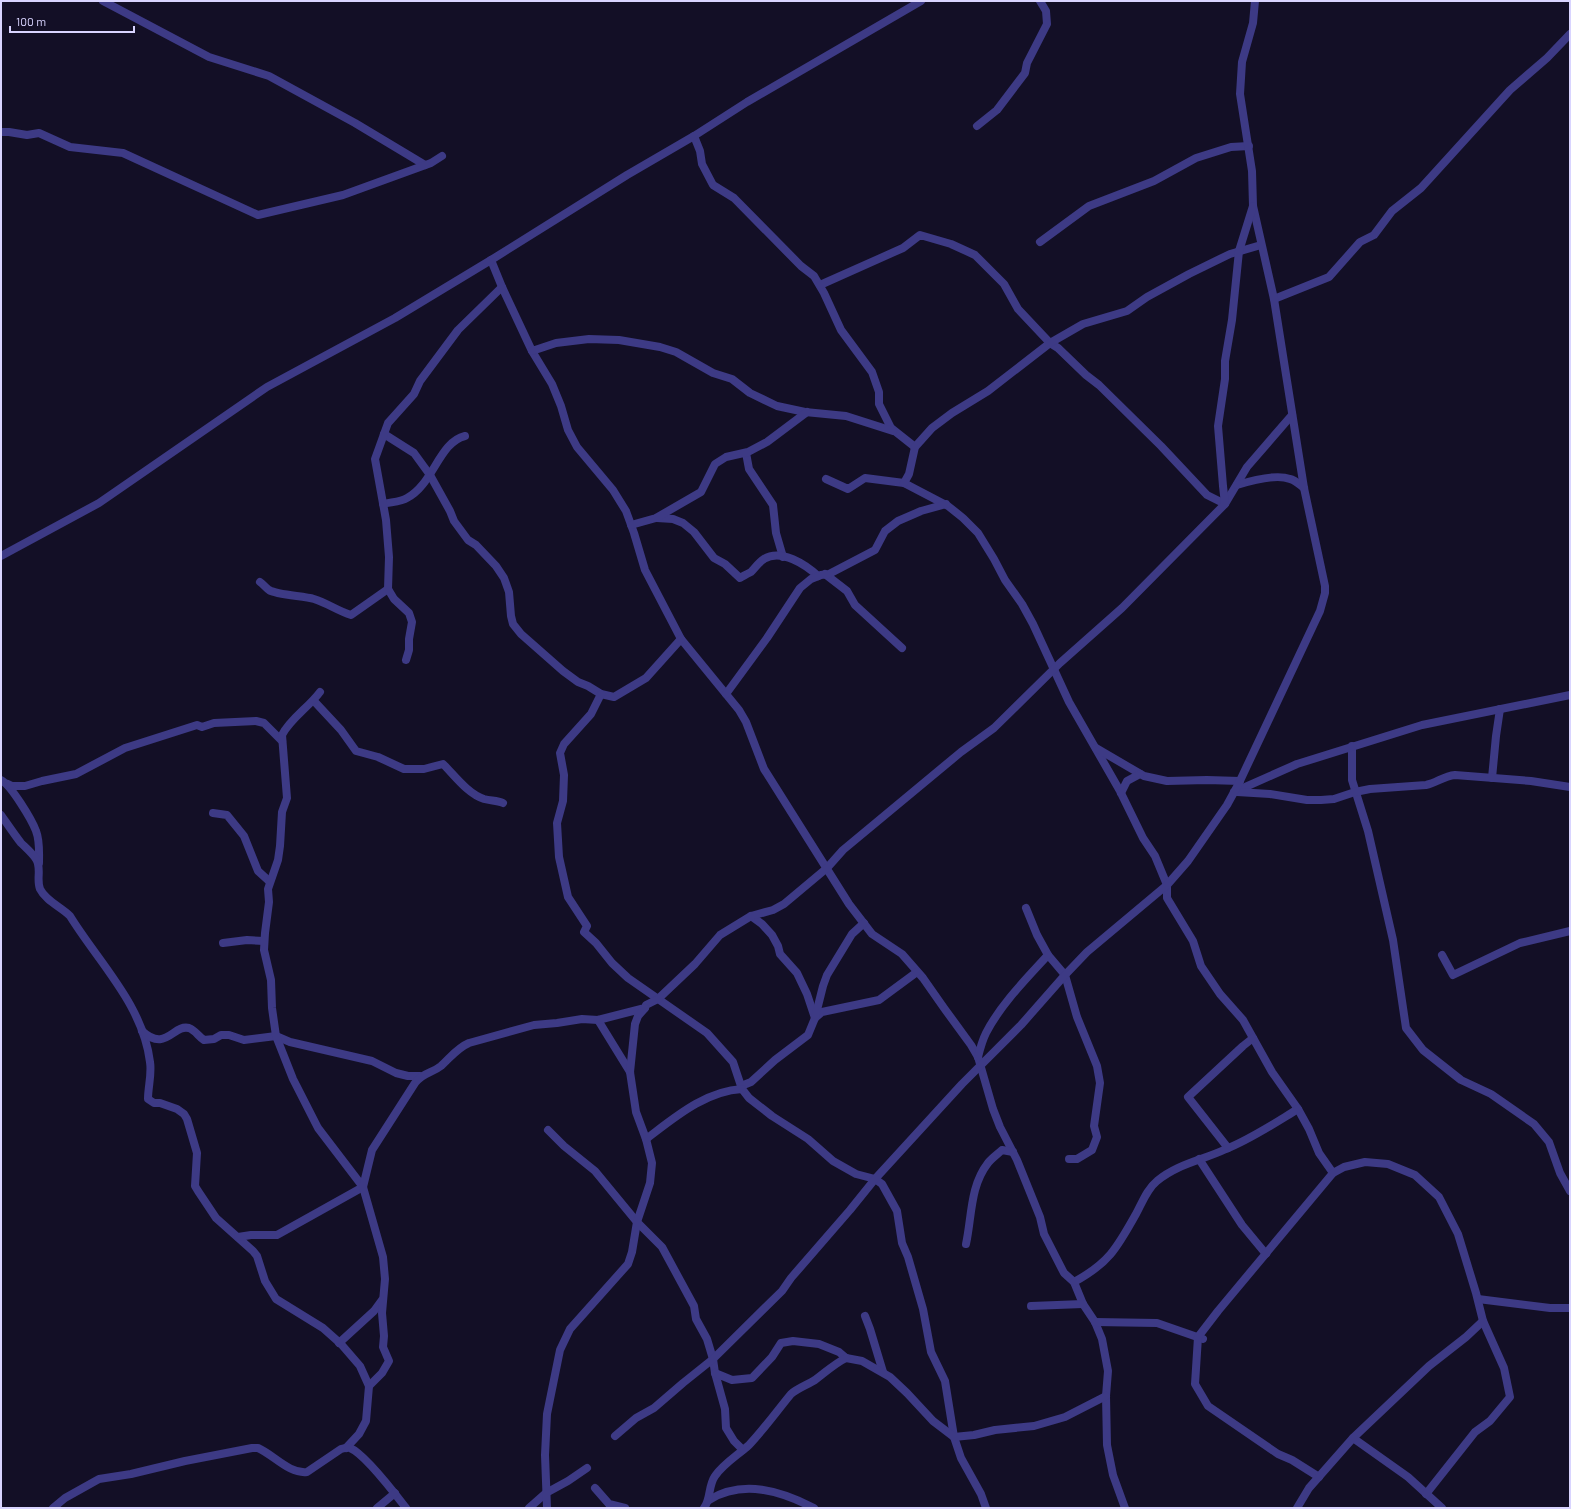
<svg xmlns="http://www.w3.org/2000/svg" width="1571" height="1509" font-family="Barlow,sans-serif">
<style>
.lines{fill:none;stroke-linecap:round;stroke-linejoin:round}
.street{stroke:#3d3a85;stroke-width:8}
</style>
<rect width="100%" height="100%" fill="#130f26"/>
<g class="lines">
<!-- street -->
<g class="street">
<polyline points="103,1 209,57 269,76 355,123 425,165"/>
<polyline points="977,126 997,110 1025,73 1027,63 1047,24 1046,11 1040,1"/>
<polyline points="1,132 9,132 27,135 39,133 70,147 123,153 258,215 343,195 431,163 442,156"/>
<polyline points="694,136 700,151 702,164 713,185 734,198 801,266 814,276 824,293 841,330 872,372 879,392 879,404 891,428 915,447"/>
<polyline points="1040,242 1089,206 1154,181 1196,158 1231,147 1249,146"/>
<polyline points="491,260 502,287 532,351 552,384 561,406 568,430 577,447 613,490 626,511 634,533 645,570 681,639 739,710 746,722 764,769 849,904 872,934 902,954 923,978 944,1008 971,1045 978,1057 993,1109 1000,1127 1017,1160 1040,1217 1044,1234 1064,1273 1074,1282 1083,1304 1095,1322 1102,1339 1108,1371 1106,1396 1107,1445 1113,1475 1125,1508"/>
<polyline points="820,285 903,248 920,235 951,244 975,255 1004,284 1018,309 1050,343 1058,348 1086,375 1099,385 1161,446 1207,495 1225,504 1247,467 1292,415"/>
<polyline points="1274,299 1329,277 1360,242 1374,235 1392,211 1421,188 1510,90 1547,58 1570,34"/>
<polyline points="532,351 556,343 589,339 619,340 660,347 676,352 713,373 732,379 750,393 777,406 805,412 846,416 893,431"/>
<polyline points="384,434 414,453 430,475 450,511 454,521 468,540 476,545 496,566 504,578 509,592 511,616 513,624 521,634 563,671 578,682 588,686 601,694 614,697 646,678 681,639"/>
<polyline points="746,453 749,469 773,505 776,533 783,557"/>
<polyline points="826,479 848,489 865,478 904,483 948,506 963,518 978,533 994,559 1005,580 1022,604 1033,624 1069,702 1120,791 1143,838 1155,856 1167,885 1167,898 1193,941 1201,966 1220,994 1243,1020 1272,1072 1298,1109 1309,1129 1319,1153 1333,1173"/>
<polyline points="904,483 909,474 915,447 932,428 952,413 988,391 1050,343 1083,324 1127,311 1147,297 1189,274 1230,254 1261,245"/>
<path d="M1237 485C1250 481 1277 474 1290 479 1295 480 1300 485 1304 488"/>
<path d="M383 504C390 502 401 502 407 498 433 485 439 442 465 436"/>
<path d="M657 518 673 519 683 523 694 532 714 558 725 564 740 578C743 576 747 574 751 572 755 568 759 562 764 559 781 548 806 565 818 576"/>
<polyline points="631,525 656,518 701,492 715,464 726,457 748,452 767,442 807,412"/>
<polyline points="1,556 99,503 267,387 395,318 491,260 627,175 694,136 747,102 921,1"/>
<polyline points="825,574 847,591 855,605 902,648"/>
<path d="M260 582C263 584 266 588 269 590 277 595 303 596 314 599 327 603 338 611 351 615L388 589"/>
<polyline points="406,660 409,650 409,639 412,622 409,613 394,599 388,589 389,557 386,520 375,459 388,423 414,394 420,381 458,330 502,287"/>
<polyline points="601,694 591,714 564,744 560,753 564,775 563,801 557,823 559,857 568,897 587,926 584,932 596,943 612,963 628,978 707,1033 733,1062 742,1089 749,1098 772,1116 808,1139 833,1161 856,1174 875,1179 882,1184 897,1211 902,1243 908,1257 923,1309 931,1352 945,1381 954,1437 961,1458 981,1494 986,1508"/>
<polyline points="726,694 767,638 800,588 811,579 821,575 829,574 875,550 885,531 898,521 921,511 946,504"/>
<path d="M314 701 341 730 356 751 378 757 404 769H424L443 764C455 776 468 794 484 799 491 801 497 800 503 803"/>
<polyline points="1352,746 1352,780 1368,831 1393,940 1406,1028 1423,1050 1461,1080 1491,1094 1534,1124 1549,1142 1560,1173 1570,1191"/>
<polyline points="1096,748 1144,776 1167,781 1207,780 1240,781"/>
<polyline points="1492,778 1496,736 1500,709"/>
<path d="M1 780C11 785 32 820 36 831 40 841 39 853 39 863"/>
<polyline points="8,784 12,786 25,786 42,781 76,774 125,748 197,725 202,727 214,723 256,721 264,723 282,741"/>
<polyline points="1234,792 1297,764 1422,725 1570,695"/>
<path d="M1237 792 1270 794 1307 800H1321L1334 799 1355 792 1370 789 1426 785C1437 783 1443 776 1455 775L1531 781 1570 787"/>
<polyline points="1121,793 1127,781 1140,774"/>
<polyline points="213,813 227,815 244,836 258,871 269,881"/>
<path d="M1 815C8 825 14 834 21 843 26 848 32 853 36 859 42 868 36 879 40 889 46 901 61 907 70 916 99 963 143 1005 150 1062 152 1074 148 1087 148 1099L154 1103H160L177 1109 184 1114 187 1119 197 1153 195 1186 198 1191 216 1218 253 1251 257 1256 265 1281 276 1299 323 1328 341 1344 360 1366 369 1386"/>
<polyline points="1026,908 1037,935 1048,955 1065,975 1077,1017 1097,1066 1100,1083 1094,1126 1097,1137 1092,1150 1077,1159 1069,1159"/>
<polyline points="751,916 762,924 772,935 778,946 780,954 797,973 807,994 815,1018 822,1012 879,1000 917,972"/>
<polyline points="223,943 247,940 264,941"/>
<polyline points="1442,955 1453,975 1520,943 1570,931"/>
<polyline points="598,1020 630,1072"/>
<path d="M142 1031C166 1053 173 1024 189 1028 195 1030 199 1037 204 1040L214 1039 221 1035H229L244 1040 276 1036 290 1042 372 1061 396 1073 408 1076H420"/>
<path d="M978 1057C980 1049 982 1041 986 1033 1001 1004 1026 979 1048 955"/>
<polyline points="741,1086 751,1082 775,1060 808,1035 815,1018 823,986 827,975 852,934 864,923"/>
<polyline points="548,1130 564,1146 595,1171 637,1222 662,1247 694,1306 696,1319 707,1339 713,1359 715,1373 725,1409 726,1428 734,1441 743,1450"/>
<path d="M646 1139C674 1118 705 1091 742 1089"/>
<polyline points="1228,1148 1188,1097 1243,1046 1253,1038"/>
<polyline points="1199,1159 1242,1225 1266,1254"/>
<path d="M238 1237 251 1235H277L363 1187 318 1128 293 1079 276 1036 272 1008 271 980 264 950 265 933 269 902 268 889 278 860 280 846 282 812 287 798 282 735C290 719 309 707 320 692"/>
<path d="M966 1244C972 1216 970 1186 988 1163 992 1158 998 1154 1002 1150L1013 1152"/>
<path d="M1074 1282C1109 1263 1117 1248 1136 1214 1142 1203 1147 1189 1157 1181 1177 1164 1203 1160 1226 1149 1251 1139 1275 1123 1298 1109"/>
<polyline points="1478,1299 1550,1308 1570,1308"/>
<polyline points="1031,1306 1083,1304"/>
<polyline points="865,1316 870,1329 883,1372"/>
<polyline points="1095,1322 1157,1323 1203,1339"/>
<polyline points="339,1343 374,1311 382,1300"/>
<polyline points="715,1373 732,1380 752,1378 772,1357 781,1343 793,1341 819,1344 839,1352 846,1358 862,1361 890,1377 907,1393 933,1421 954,1437 974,1435 995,1430 1034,1426 1065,1417 1106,1396"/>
<polyline points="615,1436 636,1418 654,1408 683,1383 713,1359 782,1291 791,1278 850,1210 875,1179 962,1084 1021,1025 1065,975 1087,952 1167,885 1188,861 1227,805 1238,785 1320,611 1325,593 1325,586 1304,488 1274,299 1253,206 1252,171 1240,94 1242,62 1253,23 1255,1"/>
<polyline points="1353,1438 1408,1477 1442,1508"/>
<path d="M346 1448 359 1434 366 1421 369 1386 382 1373 389 1361 383 1347 384 1336 382 1313 385 1279 383 1257 363 1187 372 1150 415 1083C425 1071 431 1074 441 1066 450 1058 457 1048 469 1043L534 1025 557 1023 582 1019 598 1020 645 1008 646 1005 658 999 695 964 720 935 751 916 773 910 784 904 827 868 843 850 961 752 994 728 1060 663 1122 608 1225 504 1223 486 1218 426 1225 379V361L1232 320 1239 251 1253 206"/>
<polyline points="1319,1477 1292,1460 1278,1454 1208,1406 1195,1384 1198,1337 1218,1311 1333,1173 1344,1167 1365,1162 1388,1164 1415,1175 1439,1197 1458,1234 1476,1293 1483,1321 1504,1368 1510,1397 1490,1421 1475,1432 1426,1494"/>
<polyline points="595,1488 609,1504 625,1508"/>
<path d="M709 1500C743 1479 781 1491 814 1508"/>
<path d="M53 1508 65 1498 99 1479 131 1474 185 1461 252 1448H258C274 1455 289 1474 307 1472L341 1449C344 1448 347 1447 350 1448 365 1454 396 1495 406 1508"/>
<polyline points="377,1508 395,1493"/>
<polyline points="529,1508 546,1493 568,1481 587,1468"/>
<polyline points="547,1508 545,1455 547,1414 560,1350 570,1329 628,1264 632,1252 637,1222 650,1183 652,1163 646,1139 636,1112 630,1072 635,1024 638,1016 645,1008"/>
<path d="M704 1508C711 1499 708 1486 715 1476 723 1464 738 1455 749 1445 764 1429 777 1411 791 1394 798 1388 807 1385 815 1380 826 1372 834 1364 846 1358"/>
<polyline points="1297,1508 1309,1488 1353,1438 1429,1366 1466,1337 1483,1321"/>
</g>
</g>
<!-- border -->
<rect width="1571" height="1509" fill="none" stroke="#d9d4ff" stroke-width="4"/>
<!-- scale -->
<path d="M10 26v6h124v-6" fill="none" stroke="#d9d4ff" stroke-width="2"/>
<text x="16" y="26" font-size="12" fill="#d9d4ff" stroke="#130f26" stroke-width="3" paint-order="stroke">100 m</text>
</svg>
